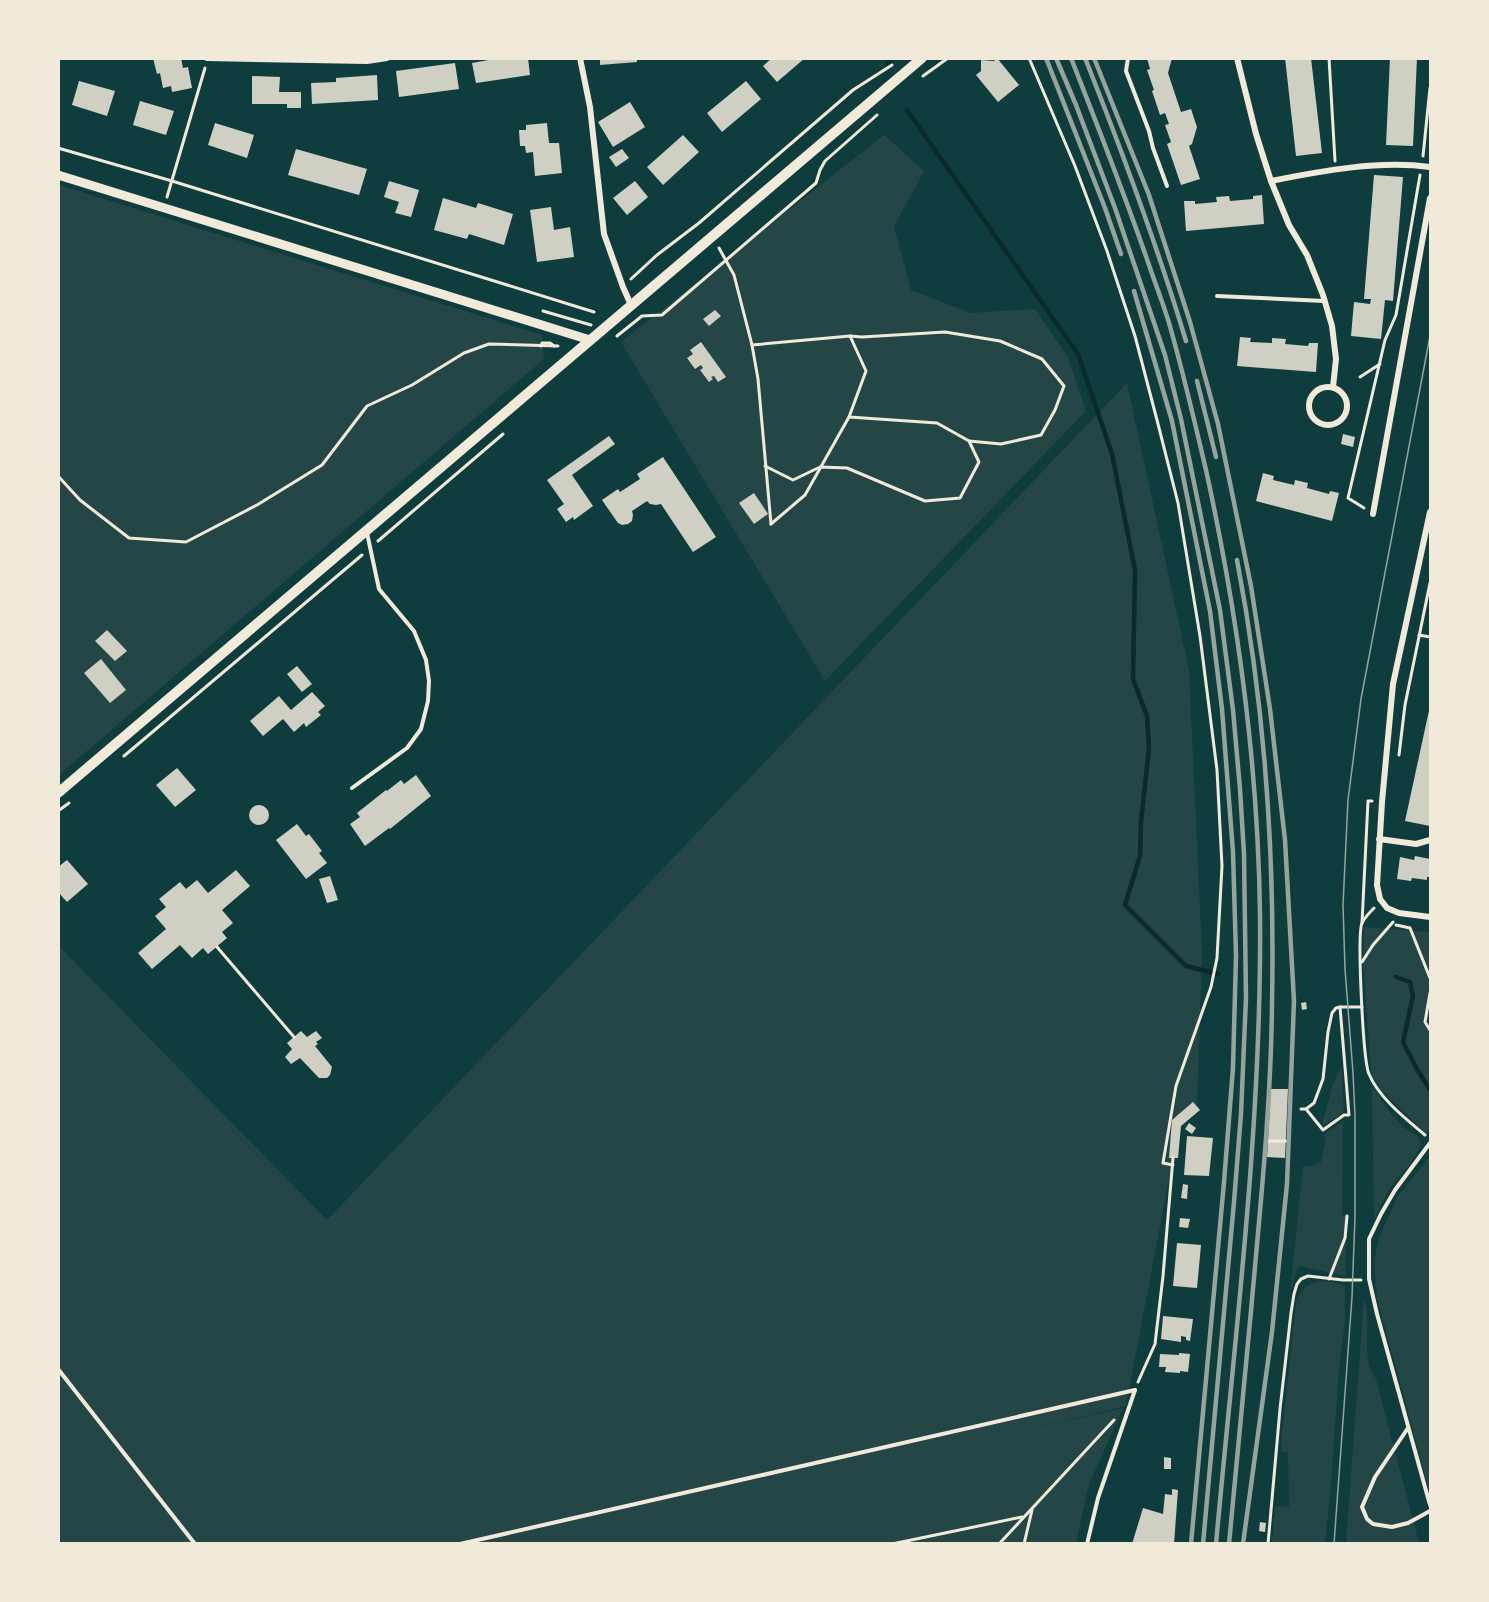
<svg xmlns="http://www.w3.org/2000/svg" width="1489" height="1602" font-family="'Alegreya Sans',sans-serif">
<style>
.green{fill:#244646}
.lines{fill:none;stroke-linecap:round;stroke-linejoin:round}
.stream{stroke:#0a2a2b;stroke-width:4.5}
.building{fill:#cfcfc3}
.path{stroke:#f1e9da;stroke-width:3}
.service{stroke:#f1e9da;stroke-width:4}
.minor{stroke:#f1e9da;stroke-width:6}
.tertiary{stroke:#f1e9da;stroke-width:9}
.secondary{stroke:#f1e9da;stroke-width:10}
.tram{stroke:#97a49c;stroke-width:1.5}
.rail{stroke:#97a49c;stroke-width:4.5}
</style>
<rect width="100%" height="100%" fill="#0f3d3e"/>
<!-- green -->
<g class="green">
<polygon points="884,135 924,171 894,226 911,290 971,313 1035,309 1068,357 1086,411 825,681 621,342"/>
<polygon points="59,185 542,335 544,359 59,775"/>
<polygon points="1127,383 1189,670 1202,954 1197,1107 1175,1126 1172,1163 1126,1406 1012,1433 1123,1408 1089,1484 1076,1543 59,1543 58,945 327,1220"/>
<polygon points="1364,927 1430,932 1430,1129 1426,1133 1380,1089 1371,1072 1363,963"/>
<polygon points="1341,1066 1344,1111 1323,1126 1322,1125 1333,1084"/>
<path d="M1372 1088 1375 1090 1390 1113 1402 1126 1418 1137 1421 1143C1416 1161 1402 1171 1392 1186 1384 1197 1379 1208 1374 1220Z"/>
<polygon points="1343,1121 1342,1216 1347,1216 1345,1276 1299,1266 1297,1268 1290,1294 1303,1166 1313,1166 1321,1162 1326,1139 1323,1135"/>
<polygon points="1430,1157 1430,1493 1377,1298 1374,1262 1379,1238 1397,1197"/>
<path d="M1321 1281 1336 1283 1345 1286V1320L1339 1368 1331 1486 1325 1543H1272L1275 1506 1289 1507 1288 1452H1282L1281 1443 1296 1302C1302 1289 1307 1283 1321 1281Z"/>
<polygon points="1364,1298 1367,1313 1367,1350 1369,1366 1376,1379 1419,1543 1346,1544"/>
</g>
<g class="lines">
<!-- stream -->
<g class="stream">
<polyline points="887,63 893,58"/>
<polyline points="907,110 1078,354 1112,454 1135,570 1133,679 1147,716 1149,748 1141,822 1140,856 1125,905 1186,966 1218,974"/>
<polyline points="1396,977 1410,982 1413,996 1403,1042 1417,1069 1430,1090"/>
</g>
</g>
<!-- building -->
<g class="building">
<polygon points="153,58 181,58 183,68 188,67 192,88 172,92 171,86 163,88 160,73 157,74"/>
<polygon points="500,58 528,58 530,75 476,83 472,63"/>
<polygon points="600,58 637,58 637,62 600,65"/>
<polygon points="772,58 805,58 777,82 763,66"/>
<polygon points="997,58 1019,85 998,102 976,75 981,71 981,60 994,61"/>
<polygon points="1147,58 1172,58 1168,73 1181,112 1191,109 1197,127 1192,144 1189,146 1200,179 1181,185 1167,144 1171,142 1165,125 1169,124 1165,113 1160,115 1152,91 1154,90 1147,70 1150,69"/>
<polygon points="1285,58 1311,58 1322,153 1296,156"/>
<polygon points="1390,58 1417,58 1413,146 1386,145"/>
<polygon points="455,63 459,89 399,97 396,71"/>
<polygon points="377,75 378,100 312,104 311,83 336,82 336,78"/>
<polygon points="252,76 280,77 279,92 301,92 301,108 287,108 287,104 252,104"/>
<polygon points="79,81 115,91 107,116 72,105"/>
<polygon points="746,81 761,99 722,132 707,113"/>
<polygon points="140,101 174,111 166,135 133,125"/>
<polygon points="630,102 645,127 613,147 598,122"/>
<polygon points="215,123 254,135 247,158 208,145"/>
<polygon points="547,123 549,143 559,143 562,173 535,176 533,152 526,153 525,146 520,146 519,130 526,130 526,125"/>
<polygon points="683,135 699,152 663,185 647,167"/>
<polygon points="296,149 367,169 359,195 288,175"/>
<polygon points="622,149 629,158 616,167 609,157"/>
<polygon points="1374,175 1403,177 1393,301 1385,300 1381,339 1351,336 1354,302 1370,304 1371,299 1364,299"/>
<polygon points="389,181 419,190 411,217 395,213 399,202 384,197"/>
<polygon points="635,181 648,197 627,215 613,198"/>
<polygon points="1262,195 1264,224 1186,231 1184,201 1195,201 1195,204 1217,202 1216,197 1229,196 1230,201 1253,199 1253,196"/>
<polygon points="443,198 476,208 478,203 513,214 504,245 469,234 467,239 434,230"/>
<polygon points="551,207 554,230 570,227 574,257 537,262 530,210"/>
<polygon points="715,310 721,316 709,326 703,319"/>
<polygon points="1240,337 1251,338 1250,342 1272,343 1272,338 1286,339 1285,344 1308,346 1309,343 1318,343 1316,372 1237,366"/>
<polygon points="701,342 726,377 718,382 714,376 711,377 713,379 709,382 700,370 703,368 701,365 695,369 687,358 693,354 690,350"/>
<polygon points="1343,434 1355,437 1353,447 1341,444"/>
<polygon points="609,436 615,444 572,475 593,506 574,520 573,517 566,522 557,509 564,504 547,480"/>
<polygon points="663,457 716,537 693,552 661,504 656,505 650,504 647,501 632,511 633,515 632,521 628,524 622,525 618,523 602,500 618,489 620,492 640,479 637,474"/>
<polygon points="1263,473 1274,476 1273,480 1294,485 1295,480 1308,483 1307,488 1329,494 1330,491 1339,493 1332,521 1256,501"/>
<polygon points="754,493 768,514 754,524 739,503"/>
<polygon points="107,630 127,651 115,661 95,641"/>
<polygon points="101,659 126,690 110,703 84,673"/>
<polygon points="297,666 312,684 302,692 287,674"/>
<polygon points="312,692 325,706 318,712 321,715 306,727 304,723 294,732 283,719 263,736 250,721 279,696 291,710"/>
<polygon points="1430,706 1430,826 1405,821"/>
<polygon points="177,768 196,790 175,807 156,785"/>
<polygon points="416,775 431,796 390,829 389,828 365,846 350,824 360,817 357,813 386,790 387,791 401,780 404,784"/>
<circle cx="259" cy="815" r="10"/>
<polygon points="297,824 306,836 309,834 322,851 319,853 327,863 306,879 276,840"/>
<polygon points="1415,856 1430,859 1430,877 1427,877 1427,880 1412,878 1411,881 1397,879 1400,857 1414,860"/>
<polygon points="67,860 88,884 67,902 58,892 58,867"/>
<polygon points="236,870 250,886 222,910 233,923 222,932 227,938 208,954 203,948 192,958 180,945 152,969 138,953 166,929 155,916 166,907 159,899 180,882 186,889 197,880 208,893"/>
<polygon points="330,876 338,900 327,903 319,879"/>
<polygon points="1306,1002 1307,1009 1302,1010 1301,1003"/>
<polygon points="301,1031 307,1037 316,1031 322,1038 316,1042 318,1044 315,1046 332,1067 330,1075 327,1078 319,1078 300,1058 291,1064 285,1057 292,1049 287,1043"/>
<polygon points="1271,1089 1288,1089 1285,1158 1267,1157"/>
<polygon points="1193,1102 1200,1110 1181,1126 1178,1158 1169,1158 1172,1120"/>
<polygon points="1189,1123 1196,1128 1192,1134 1185,1129"/>
<polygon points="1187,1136 1213,1138 1209,1176 1184,1175"/>
<polygon points="1183,1184 1188,1185 1187,1199 1181,1198"/>
<polygon points="1180,1218 1190,1219 1188,1228 1179,1227"/>
<polygon points="1177,1243 1201,1245 1197,1288 1173,1286"/>
<polygon points="1163,1316 1193,1319 1190,1341 1186,1340 1186,1337 1181,1336 1181,1342 1161,1339"/>
<polygon points="1179,1353 1190,1354 1188,1372 1180,1371 1180,1373 1165,1372 1166,1367 1159,1367 1160,1354 1179,1355"/>
<polygon points="1164,1457 1171,1458 1171,1469 1164,1469"/>
<polygon points="1172,1489 1178,1490 1174,1544 1132,1544 1143,1508 1163,1514 1165,1494 1172,1495"/>
<polygon points="1260,1522 1266,1523 1265,1532 1259,1531"/>
</g>
<g class="lines">
<!-- path -->
<g class="path">
<polyline points="1029,58 1075,166 1107,251 1135,336 1157,420 1178,503 1200,636 1217,770 1222,866 1217,958 1211,987 1176,1086 1163,1163 1173,1165"/>
<polyline points="1329,58 1335,161"/>
<polyline points="923,76 948,58"/>
<polyline points="58,148 172,181 594,312"/>
<polyline points="1423,156 1430,88"/>
<polyline points="167,197 205,68"/>
<polyline points="719,248 734,275 752,345 758,379 771,524"/>
<polyline points="631,279 657,255 699,223 853,90 892,65"/>
<polyline points="543,311 591,325"/>
<polyline points="617,336 642,316 662,315 816,183 820,170 825,161 877,115"/>
<polyline points="752,345 850,336 862,337 945,332 1000,341 1042,359 1064,386 1055,410 1041,435 1001,444 969,441"/>
<polyline points="541,346 542,343 550,343 554,346"/>
<polyline points="1360,377 1380,364"/>
<polyline points="765,466 793,480 820,467 847,468 925,501 960,498 979,462 969,441 937,423 849,417"/>
<polyline points="58,476 80,500 129,538 186,542 257,505 322,465 367,406 412,385 464,353 489,344 558,346"/>
<polyline points="1364,508 1348,498 1385,340 1396,315 1420,175"/>
<polyline points="771,524 805,495 849,417 866,371 850,336"/>
<polyline points="378,541 503,434"/>
<polyline points="1419,635 1430,637"/>
<polyline points="1399,755 1405,705 1430,583"/>
<polyline points="124,756 362,555"/>
<polyline points="58,811 69,803"/>
<path d="M1374 908C1370 912 1365 917 1362 923 1357 935 1363 1061 1369 1074 1379 1098 1406 1119 1425 1135"/>
<polyline points="1362,923 1368,801 1372,801"/>
<polyline points="1396,925 1410,928 1430,978"/>
<polyline points="217,947 294,1037"/>
<polyline points="1362,962 1373,945 1393,922"/>
<polyline points="1430,993 1425,1022 1430,1030"/>
<polyline points="1340,1007 1362,1007"/>
<polyline points="1301,1109 1306,1109 1314,1103 1323,1079 1328,1032 1332,1013 1336,1008 1340,1007 1349,1115 1344,1115 1323,1130 1306,1109"/>
<polyline points="1269,1141 1286,1141"/>
<polyline points="1329,1279 1345,1238 1347,1216"/>
<polyline points="1138,1382 1155,1344 1163,1276 1173,1158"/>
<polyline points="892,1544 1022,1517"/>
<polyline points="999,1544 1114,1420"/>
<polyline points="1024,1544 1032,1510"/>
<polyline points="1268,1544 1280,1409 1291,1313 1294,1294 1297,1284 1301,1279 1308,1276 1343,1280 1361,1280"/>
</g>
<!-- service -->
<g class="service">
<polyline points="1128,58 1126,71 1149,131 1153,148 1167,186"/>
<polyline points="1217,296 1324,301"/>
<polyline points="352,788 407,748 421,729 428,701 429,681 426,660 414,631 379,589 367,533"/>
<polyline points="1430,1143 1395,1190 1381,1214 1369,1239 1369,1279 1377,1314 1430,1505"/>
<polyline points="58,1369 195,1544"/>
<polyline points="1408,1428 1375,1477 1362,1507 1367,1519 1373,1524 1392,1527 1408,1523 1430,1511"/>
<polyline points="460,1544 1135,1390"/>
<polyline points="1087,1544 1098,1498 1135,1390"/>
</g>
<!-- minor -->
<g class="minor">
<polyline points="207,58 367,61 387,58"/>
<polyline points="580,58 590,107 604,234 623,287 631,305"/>
<polyline points="1237,58 1256,134 1271,181 1289,225 1307,255 1323,295 1332,326 1336,359 1333,387"/>
<path d="M1271 181C1321 171 1379 160 1430 167"/>
<circle cx="1328" cy="406" r="19"/>
<polyline points="1430,512 1393,684 1382,802 1377,885 1380,899 1387,908 1399,913 1430,917"/>
<polyline points="1373,514 1430,198"/>
<polyline points="1379,839 1416,844 1430,840"/>
</g>
<!-- tertiary -->
<polyline class="tertiary" points="58,175 590,340"/>
<!-- secondary -->
<polyline class="secondary" points="58,793 922,58"/>
<!-- tram -->
<polyline class="tram" points="1334,1544 1352,1297 1355,1217 1355,1116 1353,1073 1345,969 1343,905 1348,800 1361,699 1430,336"/>
<!-- rail -->
<g class="rail">
<polyline points="1046,58 1105,208 1121,254"/>
<polyline points="1056,58 1076,105 1115,208 1165,355 1181,419 1220,610 1233,710 1240,789 1244,854 1246,998 1241,1114 1234,1202 1203,1544"/>
<path d="M1071 58C1098 127 1125 195 1149 265 1156 286 1165 308 1171 330 1184 376 1195 423 1206 470 1238 616 1258 765 1260 914 1262 1125 1235 1334 1216 1544"/>
<path d="M1085 58C1122 151 1157 245 1186 341"/>
<polyline points="1094,58 1149,195 1190,322 1218,424 1251,586 1270,709 1285,840 1294,1001 1287,1184 1272,1332 1243,1544"/>
<polyline points="1134,291 1172,421 1210,611 1222,709 1233,852 1236,956 1233,1068 1224,1182 1191,1544"/>
<polyline points="1197,381 1216,457"/>
<path d="M1229 1544C1237 1466 1243 1389 1251 1311 1260 1209 1271 1107 1272 1004 1275 856 1265 706 1237 560"/>
</g>
</g>
<!-- border -->
<rect width="1489" height="1602" fill="none" stroke="#f1e9da" stroke-width="120"/>
</svg>
